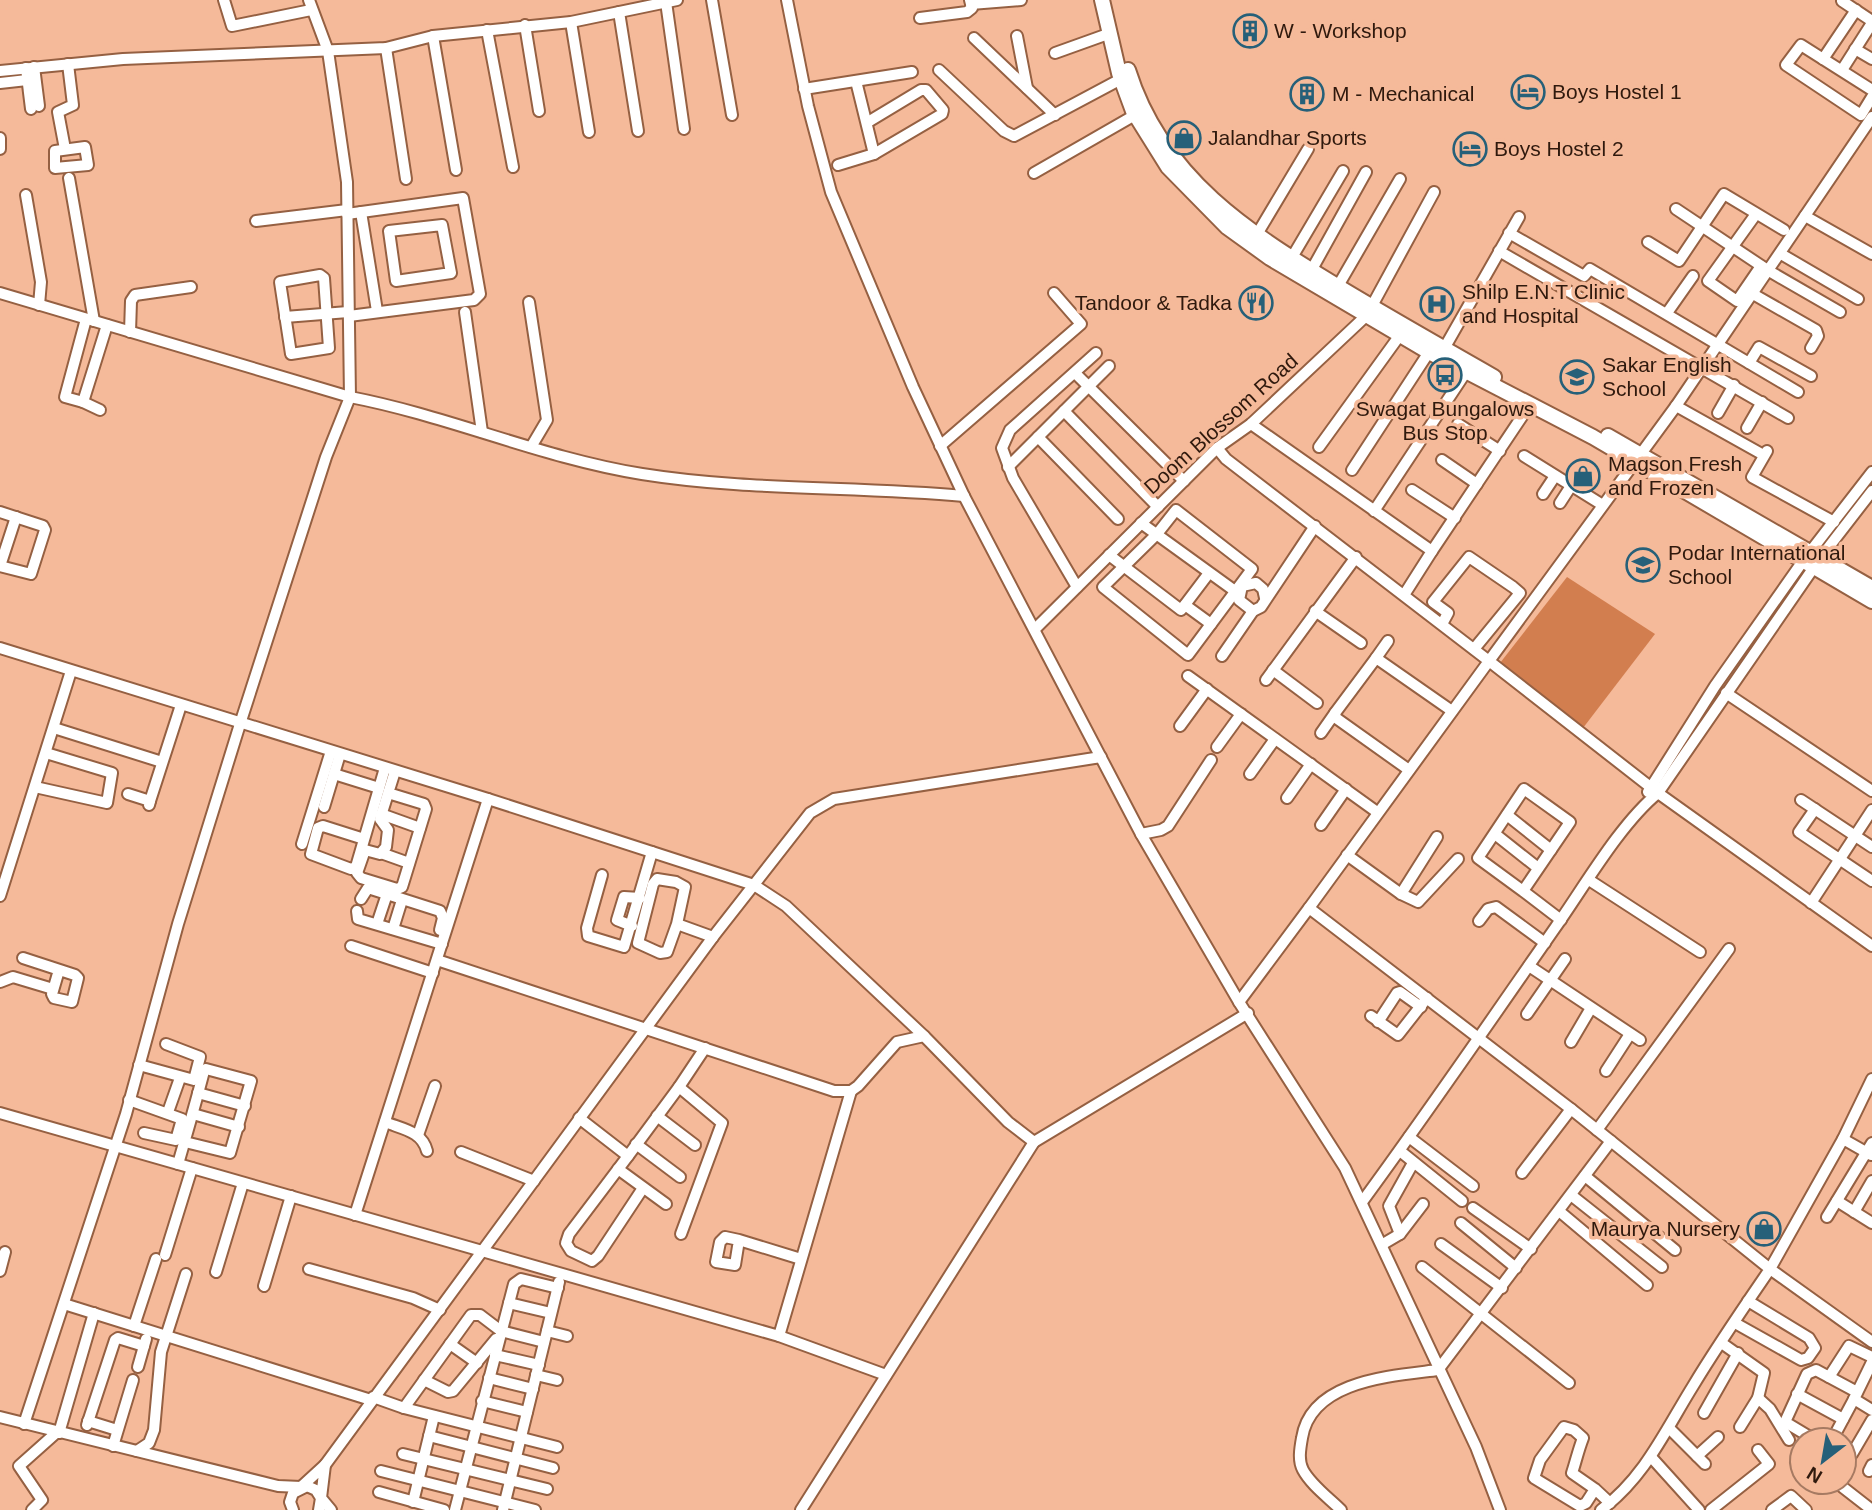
<svg xmlns="http://www.w3.org/2000/svg" width="1872" height="1510" font-family="Helvetica,sans-serif">
<style>
.green{fill:#d27e4f}
.lines{fill:none;stroke-linecap:round;stroke-linejoin:round}
.minor-casing{stroke:#956042;stroke-width:14}
.major-casing{stroke:#956042;stroke-width:18}
.minor{stroke:#fff;stroke-width:10}
.major{stroke:#fff;stroke-width:14}
.labels{text-anchor:middle;stroke-width:7;stroke-linejoin:round;paint-order:stroke}
.poi-label{font-size:21px;fill:#2f190d;stroke:#f5ba9a;text-anchor:start}
.street-label{font-size:21px;fill:#2f190d;stroke:#f5ba9a}
</style>
<rect width="100%" height="100%" fill="#f5ba9a"/>
<!-- green -->
<polygon class="green" points="1567,577 1655,634 1583,728 1500,663"/>
<g class="lines">
<defs>
<g id="minor">
<polyline points="224,0 232,26 311,10"/>
<polyline points="712,0 732,115"/>
<polyline points="787,0 808,106 831,192 913,387 964,496 1141,834 1239,1002 1345,1168 1476,1447 1500,1510"/>
<polyline points="1842,1 1872,21"/>
<polyline points="666,2 684,129"/>
<polyline points="971,4 1021,0"/>
<polyline points="619,12 638,131"/>
<polyline points="920,18 967,12 972,8 970,0"/>
<polyline points="571,22 589,132"/>
<polyline points="525,25 539,111"/>
<polyline points="487,30 513,167"/>
<polyline points="433,36 456,170"/>
<polyline points="1017,36 1027,88"/>
<polyline points="974,38 1055,115"/>
<polyline points="386,48 406,179"/>
<polyline points="1855,49 1872,59"/>
<polyline points="1055,53 1108,34"/>
<polyline points="1823,59 1856,10"/>
<polyline points="34,67 39,106"/>
<polyline points="26,68 31,109"/>
<polyline points="939,70 1004,131 1014,136 1121,79"/>
<polyline points="1842,70 1872,23"/>
<polyline points="0,71 123,59 386,48 433,36 571,22 677,0"/>
<polyline points="0,83 27,80"/>
<polyline points="804,89 912,72"/>
<polyline points="1872,90 1801,45 1786,65 1861,115 1872,97"/>
<polyline points="1872,117 1676,406 1489,661 1658,793 1872,946"/>
<polyline points="868,122 921,90 926,90 943,110 942,114 874,154"/>
<polyline points="0,138 0,149"/>
<polygon points="85,147 88,165 55,168 55,151"/>
<polyline points="65,149 58,112 73,105 68,64"/>
<polyline points="838,165 874,154 856,81"/>
<polyline points="1034,173 1135,115"/>
<polyline points="69,178 94,321"/>
<polyline points="26,195 41,282 39,305"/>
<polyline points="1676,209 1769,271 1840,312"/>
<polyline points="361,212 377,311"/>
<polyline points="347,214 463,198 480,294 474,300 349,316"/>
<polyline points="1756,214 1708,281 1737,301 1761,266"/>
<polyline points="1805,216 1872,254"/>
<polyline points="256,221 347,210"/>
<polygon points="442,225 451,273 396,281 389,231"/>
<polyline points="1509,233 1584,276 1590,269 1798,392"/>
<polyline points="1256,236 1308,149"/>
<polyline points="1648,242 1679,261 1724,194 1784,230"/>
<polyline points="1499,251 1788,418"/>
<polyline points="1781,254 1858,299"/>
<polyline points="1291,259 1343,171"/>
<polyline points="1311,271 1366,172"/>
<polygon points="320,275 324,278 329,348 291,354 280,282"/>
<polyline points="1338,286 1400,179"/>
<path d="M0 293 350 397C449 416 542 458 642 474 748 491 857 486 964 496"/>
<polyline points="1753,294 1816,330 1818,336 1811,348"/>
<polyline points="529,302 547,420 531,447"/>
<polyline points="465,312 482,432"/>
<polyline points="1667,313 1693,276"/>
<polyline points="285,317 348,312"/>
<polyline points="86,319 65,397 83,402 107,325"/>
<polyline points="130,332 131,301 135,295 191,287"/>
<polyline points="1441,354 1519,217"/>
<polyline points="1749,363 1759,347 1811,376"/>
<polyline points="1075,373 1184,481"/>
<polyline points="83,402 100,410"/>
<polyline points="1676,406 1760,453"/>
<polyline points="1064,411 1158,507"/>
<polyline points="1718,413 1734,385"/>
<polyline points="1251,424 1432,551 1404,595"/>
<polyline points="1458,424 1500,451"/>
<polyline points="1747,428 1762,402"/>
<polyline points="1038,437 1118,519"/>
<polyline points="940,446 1081,324 1054,293"/>
<polyline points="1319,447 1400,335"/>
<path d="M1217 448 1226 459 1489 661 1309 908 1571 1109 1770 1269C1744 1307 1717 1346 1693 1386 1665 1431 1645 1477 1601 1510"/>
<polyline points="1767,451 1752,477 1834,522"/>
<polyline points="1524,456 1601,504"/>
<polyline points="1442,460 1477,484"/>
<polyline points="1008,467 1109,366"/>
<polyline points="1352,470 1429,352"/>
<polyline points="1412,490 1455,518"/>
<polyline points="1543,494 1555,476"/>
<polyline points="1560,503 1571,486"/>
<polygon points="1176,510 1252,569 1188,655 1103,587 1157,534"/>
<polyline points="1374,511 1466,372"/>
<polyline points="0,512 43,526 45,530 31,574 0,566"/>
<polyline points="1141,523 1235,591"/>
<polyline points="1432,551 1529,406"/>
<polyline points="1109,555 1181,610 1209,573"/>
<polyline points="0,566 16,517"/>
<polyline points="1077,587 1013,478 1002,448 1010,430 1096,353"/>
<polyline points="1185,605 1211,624"/>
<polyline points="1253,611 1239,600 1242,586 1256,583 1263,589 1265,598"/>
<polyline points="1315,611 1361,643"/>
<polyline points="1442,624 1448,613 1433,602 1469,557 1513,587 1520,593 1474,649"/>
<polyline points="1036,628 1217,448 1251,424 1367,315 1434,192"/>
<polyline points="0,648 488,799 754,885 786,906 924,1036"/>
<polyline points="1222,656 1253,611 1261,607 1315,526"/>
<polyline points="1376,658 1388,641"/>
<polyline points="1273,670 1317,703"/>
<polyline points="1188,676 1377,812"/>
<polyline points="1266,680 1356,557"/>
<polyline points="1726,693 1872,791"/>
<polyline points="1180,726 1207,689"/>
<polyline points="54,728 162,762"/>
<polyline points="1321,733 1335,713"/>
<polyline points="1217,747 1241,714"/>
<polyline points="1409,770 1336,718 1335,713 1376,658 1452,711"/>
<polyline points="334,774 379,788"/>
<polyline points="1250,774 1275,739"/>
<polyline points="35,787 107,803 112,773 46,753"/>
<polyline points="1648,792 1715,686 1803,561 1872,472"/>
<path d="M388 793 424 804 426 809 402 887 397 889 361 878 357 873 365 850 380 854 386 847 388 830 380 819C385 803 390 787 395 771"/>
<polyline points="128,794 150,801 149,805"/>
<polyline points="1287,798 1311,764"/>
<polyline points="1801,800 1872,847"/>
<polyline points="150,801 181,705"/>
<polyline points="324,807 340,754"/>
<polyline points="1815,809 1799,832 1872,881"/>
<polyline points="381,814 420,828"/>
<polyline points="1507,815 1551,850"/>
<polyline points="1321,825 1346,789"/>
<polyline points="1141,834 1161,830 1168,826 1211,760"/>
<polyline points="1495,834 1538,868"/>
<polyline points="364,839 323,826 318,828 311,854 351,869 356,867 385,768"/>
<polyline points="302,844 331,751"/>
<polyline points="381,853 409,863"/>
<polyline points="1347,855 1401,894 1418,902 1458,859"/>
<polyline points="602,875 587,928 588,936 624,947 652,852"/>
<polyline points="1589,880 1700,952"/>
<polyline points="1523,891 1478,858 1524,789 1570,822 1523,891 1561,920"/>
<polyline points="1401,894 1437,837"/>
<polyline points="0,896 71,671"/>
<polyline points="361,899 368,888 440,911 443,918 440,930"/>
<polyline points="1811,903 1872,810"/>
<polyline points="357,911 358,919 442,944"/>
<polyline points="1479,921 1488,909 1496,907 1545,943"/>
<polyline points="377,924 387,894"/>
<polyline points="677,924 685,887 676,882 657,879 653,884 638,943 660,953 667,952 677,924 713,937"/>
<polyline points="632,926 617,920 624,897 640,898"/>
<polyline points="393,929 402,900"/>
<polyline points="351,946 433,973"/>
<polyline points="23,958 75,975 78,978 72,1002 54,998 52,994 59,970"/>
<polyline points="437,960 834,1091 851,1091 858,1086 897,1042 924,1036 1008,1122 1034,1142 1248,1013"/>
<polyline points="1529,966 1640,1040"/>
<polyline points="0,982 13,977 53,989"/>
<polyline points="1239,1002 1309,908"/>
<polyline points="1527,1014 1565,959"/>
<polyline points="1371,1016 1398,1035 1427,998"/>
<polyline points="1378,1022 1397,993 1400,992 1421,1007"/>
<polyline points="1571,1042 1591,1008"/>
<polyline points="139,1065 194,1080 200,1057 166,1044"/>
<polyline points="1606,1071 1630,1034"/>
<polyline points="1872,1079 1843,1139 1770,1269 1872,1342"/>
<polyline points="679,1087 705,1048"/>
<polyline points="198,1093 245,1106"/>
<polyline points="129,1100 182,1119 176,1140 144,1133"/>
<polyline points="168,1112 180,1078"/>
<polyline points="0,1113 779,1336 851,1091"/>
<polyline points="193,1114 239,1127"/>
<polyline points="657,1116 695,1145"/>
<polyline points="579,1118 628,1156 569,1234 566,1243 571,1251 592,1261 598,1256 643,1188"/>
<path d="M385 1122C402 1129 422 1131 427 1151"/>
<polyline points="1597,1130 1729,949"/>
<polyline points="418,1135 435,1086"/>
<polyline points="1409,1137 1473,1186"/>
<polyline points="1843,1139 1871,1155"/>
<polyline points="636,1144 680,1177"/>
<polyline points="1400,1151 1462,1201"/>
<polyline points="461,1152 534,1181"/>
<polyline points="628,1156 679,1087 722,1123 681,1234"/>
<path d="M178 1164C187 1133 196 1102 204 1071L206 1069 251 1081 230 1153 185 1142"/>
<polyline points="618,1169 666,1204"/>
<polyline points="1522,1173 1571,1109"/>
<polyline points="1585,1176 1675,1250"/>
<polyline points="1571,1195 1662,1267"/>
<polyline points="1837,1201 1872,1223"/>
<path d="M1362 1202C1428 1112 1491 1020 1555 928 1584 887 1620 824 1658 793L1821 557 1872 491"/>
<polyline points="1473,1208 1531,1249"/>
<polyline points="1559,1211 1647,1285"/>
<polyline points="1854,1212 1872,1181"/>
<polyline points="355,1215 488,799"/>
<polyline points="1827,1217 1872,1143"/>
<polyline points="1461,1223 1516,1268"/>
<polyline points="1400,1234 1389,1206 1413,1163"/>
<polyline points="739,1240 735,1265 716,1262 720,1242 725,1237 739,1240 801,1259"/>
<polyline points="1383,1244 1400,1234 1423,1204"/>
<polyline points="1441,1244 1502,1288"/>
<polyline points="165,1255 192,1168"/>
<polyline points="1422,1267 1569,1383"/>
<polyline points="309,1269 413,1298 440,1310"/>
<polyline points="0,1271 5,1252"/>
<polyline points="216,1272 243,1183"/>
<polyline points="264,1286 291,1196"/>
<polyline points="509,1303 551,1313"/>
<polyline points="64,1304 371,1400"/>
<polyline points="1735,1323 1801,1360 1808,1358 1815,1348 1809,1338 1748,1301"/>
<polyline points="134,1326 156,1259"/>
<polyline points="547,1331 567,1336"/>
<polyline points="779,1336 886,1375"/>
<polyline points="450,1344 477,1363"/>
<polyline points="1723,1344 1764,1373 1758,1398 1740,1427"/>
<polyline points="495,1355 539,1365"/>
<polyline points="1872,1362 1854,1399 1872,1410"/>
<polyline points="138,1367 146,1339"/>
<polyline points="536,1375 557,1380"/>
<polyline points="1829,1377 1849,1346 1872,1357"/>
<polyline points="489,1378 533,1389"/>
<polyline points="424,1380 448,1392 453,1391 496,1339"/>
<polyline points="1797,1394 1843,1419"/>
<polyline points="373,1397 404,1408 557,1447"/>
<polyline points="1758,1398 1770,1409 1789,1440"/>
<polyline points="482,1401 527,1412"/>
<polyline points="404,1408 471,1315 480,1315 501,1331 544,1342"/>
<polyline points="1704,1413 1738,1353"/>
<polyline points="0,1417 278,1486 301,1487 325,1465 321,1498 331,1510"/>
<polyline points="88,1421 117,1430"/>
<polyline points="24,1424 126,1114 178,924 240,724 326,457 350,397 347,182 328,51 309,0"/>
<polyline points="87,1425 115,1340 118,1338 144,1346"/>
<polyline points="1669,1428 1705,1464"/>
<polyline points="59,1433 94,1313"/>
<polyline points="429,1436 553,1468"/>
<polyline points="1815,1440 1785,1422 1807,1374 1816,1370 1857,1392"/>
<polyline points="1832,1440 1854,1399"/>
<polyline points="113,1446 133,1380"/>
<polyline points="137,1451 149,1443 154,1430 161,1352 186,1274"/>
<polyline points="403,1454 547,1489"/>
<polyline points="1844,1454 1852,1454 1872,1420"/>
<polyline points="1697,1456 1718,1437"/>
<polyline points="1652,1458 1699,1510"/>
<polyline points="325,1465 713,937 810,813 834,799 1101,757"/>
<polyline points="381,1471 535,1510"/>
<polyline points="1869,1471 1872,1465"/>
<polyline points="1836,1482 1872,1510"/>
<path d="M1595 1489 1572 1473C1576 1461 1578 1451 1583 1438L1574 1430 1564 1427 1540 1460 1534 1478 1580 1506 1586 1503 1595 1489 1610 1503"/>
<polyline points="379,1492 444,1510"/>
<polyline points="413,1502 434,1416"/>
<polyline points="32,1510 42,1500 19,1466 56,1433"/>
<polyline points="293,1510 290,1502 293,1493 307,1486 316,1490 321,1498 319,1510"/>
<polyline points="455,1510 514,1284 521,1279 558,1288"/>
<polyline points="503,1510 559,1282"/>
<polyline points="801,1510 1034,1142"/>
<path d="M1341 1510C1329 1498 1311 1485 1303 1470 1298 1461 1300 1449 1302 1438 1311 1380 1392 1376 1438 1370L1611 1141"/>
<polyline points="1711,1510 1769,1464 1758,1450"/>
<polyline points="1772,1510 1791,1496 1806,1510"/>
</g>
<g id="major">
<polyline points="1102,0 1119,73 1133,111 1168,167 1227,227 1270,258 1429,352 1593,437 1872,601"/>
<path d="M1128 70C1162 179 1249 233 1342 289 1392 319 1443 348 1494 377"/>
<polyline points="1608,436 1872,588"/>
</g>
</defs>
<!-- minor casing -->
<use href="#minor" class="minor-casing"/>
<!-- major casing -->
<use href="#major" class="major-casing"/>
<!-- minor -->
<use href="#minor" class="minor"/>
<!-- major -->
<use href="#major" class="major"/>
</g>
<!-- icons -->
<defs>
<symbol id="building-ring" viewBox="-11 -11 22 22"><circle r="9.5" fill="#f5ba9a" stroke="#266079" stroke-width="1.5"/><path d="M-4-6H4V6H1V3H-1V6H-4ZM-2.5-4.3h1.7v1.8h-1.7ZM.8-4.3h1.7v1.8H.8ZM-2.5-1h1.7V.8h-1.7ZM.8-1h1.7V.8H.8Z" fill="#266079"/></symbol>
<symbol id="hotel-ring" viewBox="-11 -11 22 22"><circle r="9.5" fill="#f5ba9a" stroke="#266079" stroke-width="1.5"/><path d="M-6-4.5h1.5V1H6V5H4.5V3h-9V5H-6ZM-4 0a1.8 1.8 0 1 1 3.6 0ZM.5 0V-2.5h3Q6-2.5 6 0Z" fill="#266079"/></symbol>
<symbol id="shop-ring" viewBox="-11 -11 22 22"><circle r="9.5" fill="#f5ba9a" stroke="#266079" stroke-width="1.5"/><path d="M-5-2.5h2.3a2.7 3.5 0 0 1 5.4 0H5L5.5 6h-11ZM-1.5-2.5h3a1.5 2.3 0 0 0-3 0Z" fill="#266079"/></symbol>
<symbol id="restaurant-ring" viewBox="-11 -11 22 22"><circle r="9.5" fill="#f5ba9a" stroke="#266079" stroke-width="1.5"/><path d="M-5-6h1v4h1v-4h1v4h1v-4h1v5L-1.5 .5V6h-2V.5L-5-1ZM5-6V6H3V1.5H1.5Q1.5-4 5-6Z" fill="#266079"/></symbol>
<symbol id="hospital-ring" viewBox="-11 -11 22 22"><circle r="9.5" fill="#f5ba9a" stroke="#266079" stroke-width="1.5"/><path d="M-5-5h3v3.5h4V-5h3V5h-3V1.5h-4V5h-3Z" fill="#266079"/></symbol>
<symbol id="bus-ring" viewBox="-11 -11 22 22"><circle r="9.5" fill="#f5ba9a" stroke="#266079" stroke-width="1.5"/><path d="M-5-6H5V4H4V6H2V4H-2V6H-4V4H-5ZM-3.5-4V0h7V-4ZM-3.5 1.2v1.5H-2V1.2ZM2 1.2v1.5H3.5V1.2Z" fill="#266079"/></symbol>
<symbol id="school-ring" viewBox="-11 -11 22 22"><circle r="9.5" fill="#f5ba9a" stroke="#266079" stroke-width="1.5"/><path d="M0-5L7-2L0 1L-7-2ZM-4 1L0 2.5L4 1V4Q0 6-4 4Z" fill="#266079"/></symbol>
</defs>
<g fill-rule="evenodd">
<use href="#building-ring" x="1231" y="12" width="38" height="38"/>
<use href="#hotel-ring" x="1509" y="73" width="38" height="38"/>
<use href="#building-ring" x="1288" y="75" width="38" height="38"/>
<use href="#shop-ring" x="1165" y="119" width="38" height="38"/>
<use href="#hotel-ring" x="1451" y="130" width="38" height="38"/>
<use href="#restaurant-ring" x="1237" y="284" width="38" height="38"/>
<use href="#hospital-ring" x="1418" y="285" width="38" height="38"/>
<use href="#bus-ring" x="1426" y="356" width="38" height="38"/>
<use href="#school-ring" x="1558" y="358" width="38" height="38"/>
<use href="#shop-ring" x="1564" y="457" width="38" height="38"/>
<use href="#school-ring" x="1624" y="546" width="38" height="38"/>
<use href="#shop-ring" x="1745" y="1210" width="38" height="38"/>
</g>
<g class="labels">
<!-- poi labels -->
<g class="poi-label">
<text x="1274" y="38">W - Workshop</text>
<text x="1552" y="99">Boys Hostel 1</text>
<text x="1332" y="101">M - Mechanical</text>
<text x="1208" y="145">Jalandhar Sports</text>
<text x="1494" y="156">Boys Hostel 2</text>
<text x="1462" y="299">Shilp E.N.T Clinic<tspan x="1462" dy="24">and Hospital</tspan></text>
<text x="1232" y="310" text-anchor="end">Tandoor &amp; Tadka</text>
<text x="1602" y="372">Sakar English<tspan x="1602" dy="24">School</tspan></text>
<text x="1445" y="416" text-anchor="middle">Swagat Bungalows<tspan x="1445" dy="24">Bus Stop</tspan></text>
<text x="1608" y="471">Magson Fresh<tspan x="1608" dy="24">and Frozen</tspan></text>
<text x="1668" y="560">Podar International<tspan x="1668" dy="24">School</tspan></text>
<text x="1740" y="1236" text-anchor="end">Maurya Nursery</text>
</g>
<!-- street labels -->
<g class="street-label">
<text transform="translate(1221 424) rotate(-42)" y="7">Doom Blossom Road</text>
</g>
</g>
<!-- north arrow -->
<g transform="translate(1823 1461) rotate(211)"><circle r="33" fill="#f5ba9a" stroke="#a67a62" stroke-width="2"/>
<path d="M0-5L12 26L0 18L-12 26Z" fill="#266079"/>
<text y="-10" font-size="19" font-weight="bold" text-anchor="middle" fill="#2f190d">N</text>
</g>
</svg>
